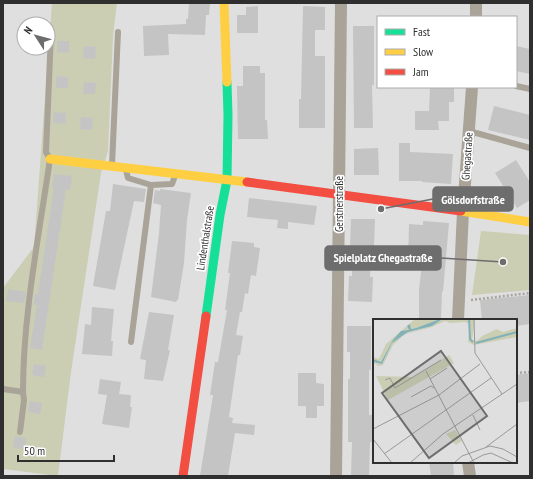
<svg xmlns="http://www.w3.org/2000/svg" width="533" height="479" font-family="'PT Sans Narrow',sans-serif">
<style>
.green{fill:#cbceb3}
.building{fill:#c4c4c4}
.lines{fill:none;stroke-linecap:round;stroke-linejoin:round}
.path{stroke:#a9a5a0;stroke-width:2.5;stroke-dasharray:2 2;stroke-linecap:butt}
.lane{stroke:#a9a398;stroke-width:6}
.street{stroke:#a9a398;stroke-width:12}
.fast{stroke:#16e098;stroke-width:9}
.slow{stroke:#ffcf43;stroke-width:9}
.jam{stroke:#f24e42;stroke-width:9}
.labels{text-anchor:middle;stroke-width:3.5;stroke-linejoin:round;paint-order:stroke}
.street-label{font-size:11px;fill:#2f2f30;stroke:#fff}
.inset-river{fill:none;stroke:#82b2b7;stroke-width:2}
.inset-road{fill:none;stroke:#99999a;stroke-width:1}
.view{fill:#6d6d6e;fill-opacity:0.15;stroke:#6d6d6e;stroke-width:2}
.inset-edge{fill:none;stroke:#2f2f30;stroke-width:2}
.leader{fill:none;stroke:#6d6d6e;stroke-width:1.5}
.callout-dot{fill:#6d6d6e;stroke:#fff;stroke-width:1.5}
.callout{fill:#6d6d6e;stroke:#6d6d6e;stroke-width:1.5}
.callout-label{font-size:12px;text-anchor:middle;font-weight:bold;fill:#fff}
</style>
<rect width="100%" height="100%" fill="#dfdfe0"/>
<!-- green -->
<g class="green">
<polygon points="52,3 117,3 113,36 108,151 101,173 71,372 58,476 3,469 3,288 34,247"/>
<polygon points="481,231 530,235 530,290 472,295"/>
</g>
<!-- building -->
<g class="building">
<polygon points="189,3 210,3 209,15 206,15 205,35 168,34 169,55 144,56 143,26 186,24 186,19 188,19"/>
<polygon points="258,6 258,33 237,33 237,15 246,15 246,7"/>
<polygon points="303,6 325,7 325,30 315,30 315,56 325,56 325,128 299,128 299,99 301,99"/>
<polygon points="353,26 374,26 374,85 372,85 373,128 354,128"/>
<polygon points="57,41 69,41 69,53 57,52"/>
<polygon points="84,46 96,47 95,59 83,58"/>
<polygon points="516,46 530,49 530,74 516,71"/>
<polygon points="243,66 260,66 260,73 265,73 265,120 267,120 268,139 238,139 237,86 243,86"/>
<polygon points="56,76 68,77 68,88 56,88"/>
<polygon points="84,82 96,83 95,94 83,94"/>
<polygon points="430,87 454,87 454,102 449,102 449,121 438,121 439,130 415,130 415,111 429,111"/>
<polygon points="494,106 530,115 530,140 488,130"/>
<polygon points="54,112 66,113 66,124 53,123"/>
<polygon points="81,117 93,118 92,130 80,129"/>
<polygon points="399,143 410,143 410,152 453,154 451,184 422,182 422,181 399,181"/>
<polygon points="378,148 379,175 354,175 354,149"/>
<polygon points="516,160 530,182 530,200 517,208 495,173"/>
<polygon points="54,174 72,176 70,190 66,189 42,350 30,348 37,305 33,305 35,294 38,294 54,188 52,187"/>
<polygon points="113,184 146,189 144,202 134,201 115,290 93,286 106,211 110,211"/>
<polygon points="160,189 191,193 187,220 184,263 178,300 177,300 176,302 151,297 159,233 161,205 153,203 155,190 160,191"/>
<polygon points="249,198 317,206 314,225 288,222 288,229 277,228 278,220 247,217"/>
<polygon points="351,219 375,219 374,247 371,247 370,277 373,277 372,302 348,301 349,276 352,276 352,247 350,247"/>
<polygon points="423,221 449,223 443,292 442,291 441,320 419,320 419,290 422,263 408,262 409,224 423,225"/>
<polygon points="232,241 254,243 254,247 260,248 256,276 251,275 248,294 245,293 242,312 240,312 236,335 243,336 240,355 238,355 229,417 233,418 232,423 255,425 254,435 235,433 228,476 200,476 213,395 210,395 215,362 218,362 227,310 225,310 230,273 228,273"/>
<polygon points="8,289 26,292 24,303 6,301"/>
<polygon points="530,295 530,324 516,326 516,320 482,320 480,300"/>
<polygon points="92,307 114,309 111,341 113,341 112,356 82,354 85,324 91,325"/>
<polygon points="149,312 174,315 168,350 170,350 163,381 144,379 146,360 140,359"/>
<polygon points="347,326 371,326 371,370 369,370 369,415 373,415 373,442 370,442 369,476 351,476 352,442 348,442 348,379 350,379 350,352 347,352"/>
<polygon points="34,364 46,366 44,377 32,375"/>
<polygon points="298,373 316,373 316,383 324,384 324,406 317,406 317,418 306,418 306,406 298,406"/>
<polygon points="530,373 530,401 516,403 516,375"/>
<polygon points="100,379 121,382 119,394 131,395 130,407 132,407 129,428 102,424 107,395 98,394"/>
<polygon points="30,401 42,403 40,414 28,412"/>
<polygon points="15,436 26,438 25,449 13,448"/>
<polygon points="429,462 453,462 454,476 431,476"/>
</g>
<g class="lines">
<!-- path -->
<g class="path">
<polyline points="471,300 530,293"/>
<polyline points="516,373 530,372"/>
</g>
<!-- lane -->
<g class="lane">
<polyline points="516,86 530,89"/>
<polyline points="469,131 530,148"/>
<polyline points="112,165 118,32"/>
<polyline points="126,170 128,178 151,185"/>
<polyline points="131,342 151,185 172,184 175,176"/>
<path d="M3 389 23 392C23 314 39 236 50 159L46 152 51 33"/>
<polyline points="20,432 24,400 23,392"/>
</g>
<!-- street -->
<g class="street">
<polyline points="476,17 476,3"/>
<polyline points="458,320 463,211 472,87"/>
<polyline points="468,462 470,476"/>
<polyline points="336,476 341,3"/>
</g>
<!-- fast -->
<polyline class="fast" points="206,316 220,215 227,180 228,115 227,82"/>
<!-- slow -->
<g class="slow">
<polyline points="224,3 227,82"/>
<polyline points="50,159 247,182"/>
<polyline points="461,211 530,222"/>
</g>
<!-- jam -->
<g class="jam">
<polyline points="247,182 461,211"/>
<polyline points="183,476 206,316"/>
</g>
</g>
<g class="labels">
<!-- street labels -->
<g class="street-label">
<text transform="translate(467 156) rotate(-86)" y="4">Ghegastraße</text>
<text transform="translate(339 204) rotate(-90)" y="4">Gerstnerstraße</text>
<text transform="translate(205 238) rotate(-81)" y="4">Lindenthalstraße</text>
</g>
</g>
<!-- overview -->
<g transform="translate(373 319)">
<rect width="144" height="144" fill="#dfdfe0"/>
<path d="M42 0H67L43 9 38 10 37 6 34 7 36 11 20 21 8 43 2 42 0 38 6 40 13 25ZM102 0 99 21 104 22 109 17 124 10 130 13 144 9V18L101 26 95 23 97 5 92 3 77 4 72 2 59 8 32 15 20 26 10 46 6 47 0 44 9 45 19 24 35 13 59 7 68 1ZM76 36 81 44 15 81 3 57 40 58ZM82 111 89 122 83 126 73 115Z" fill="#cbceb3"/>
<path d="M67 0H98L68 1 59 7 35 13 19 24 9 45 0 43V40L8 43 20 21 28 12 36 11 34 7 37 5 38 10 43 9Z" fill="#82b2b7"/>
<path class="inset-river" d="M96 0 97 20 100 23M103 24 144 13"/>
<path class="inset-road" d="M101 0 102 34 129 75M53 52 101 144M57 60 74 49M12 61 17 59 22 69 68 41M38 78 58 67 61 69M100 96 107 111M0 110 66 76 107 45M0 120 19 144M113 128 144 105M11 135 118 59M37 144 70 115 144 65M81 144 89 137 117 127 130 130 144 138M95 144 110 136 118 134 140 144"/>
<path class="view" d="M68 32 114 97 56 139 9 74Z"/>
<rect width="144" height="144" class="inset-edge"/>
</g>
<!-- callouts -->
<path class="leader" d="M381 209L433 199M503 262L441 258"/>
<g class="callout-dot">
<circle cx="381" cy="209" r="4"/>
<circle cx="503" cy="262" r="4"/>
</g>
<g class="callout">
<rect x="433" y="187" width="80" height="24" rx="4"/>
<rect x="325" y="246" width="116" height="24" rx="4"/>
</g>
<g class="callout-label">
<text x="473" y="204">Gölsdorfstraße</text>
<text x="383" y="262">Spielplatz Ghegastraße</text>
</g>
<!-- border -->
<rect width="533" height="479" fill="none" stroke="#2f2f30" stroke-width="8"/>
<!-- legend -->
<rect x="377" y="16" width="140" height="72" fill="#ffffff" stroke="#acacac"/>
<rect x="385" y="29" width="20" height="6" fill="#16e098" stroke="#acacac"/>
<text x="413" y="36" font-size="12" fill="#2f2f30">Fast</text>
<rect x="385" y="49" width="20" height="6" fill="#ffcf43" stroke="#acacac"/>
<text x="413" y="56" font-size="12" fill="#2f2f30">Slow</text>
<rect x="385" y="69" width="20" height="6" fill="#f24e42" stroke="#acacac"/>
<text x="413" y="76" font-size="12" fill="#2f2f30">Jam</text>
<!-- north arrow -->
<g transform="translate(36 36) rotate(306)"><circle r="19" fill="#ffffff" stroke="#acacac"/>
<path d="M0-3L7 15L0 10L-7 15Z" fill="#6d6d6e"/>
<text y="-6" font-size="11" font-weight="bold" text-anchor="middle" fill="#2f2f30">N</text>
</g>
<!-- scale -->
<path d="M18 455v6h96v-6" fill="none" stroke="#2f2f30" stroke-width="2"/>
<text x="24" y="455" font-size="12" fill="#2f2f30" stroke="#ffffff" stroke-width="3" paint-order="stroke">50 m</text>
</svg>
